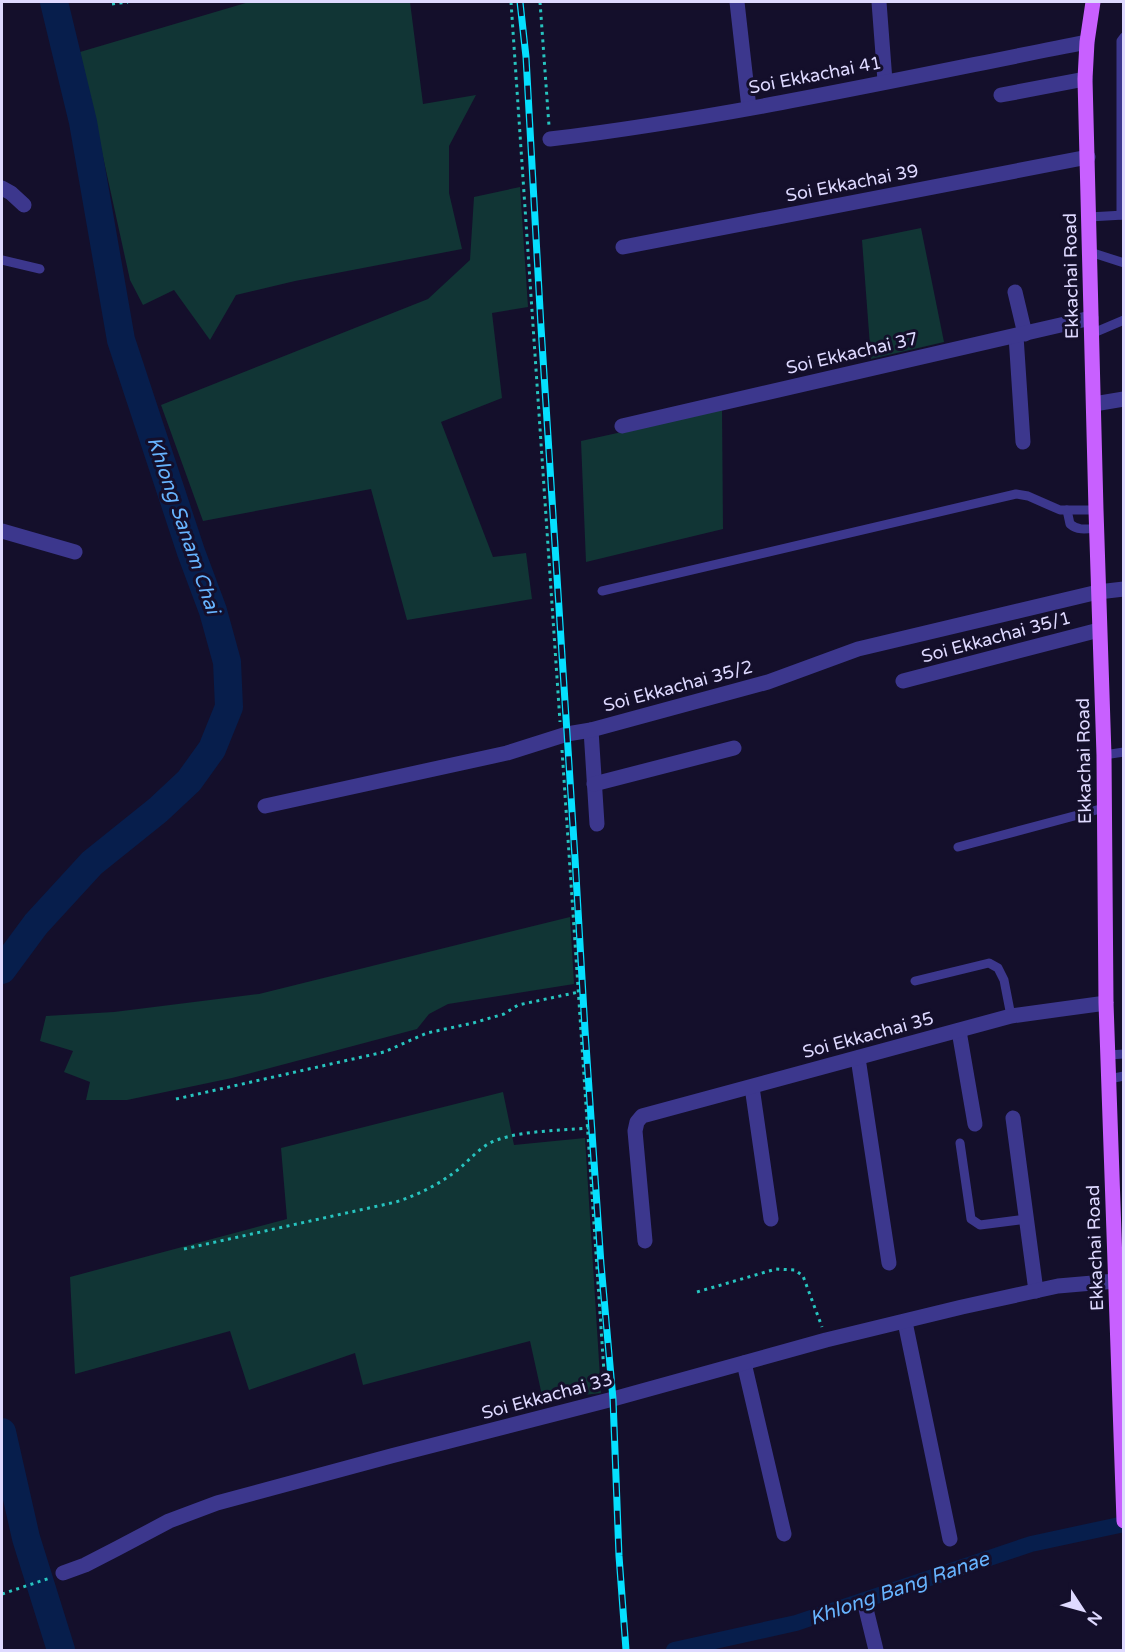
<svg xmlns="http://www.w3.org/2000/svg" width="1125" height="1652" font-family="'Varela Round',sans-serif">
<style>
.green{fill:#113535}
.lines{fill:none;stroke-linecap:round;stroke-linejoin:round}
.canal{stroke:#071e4c;stroke-width:16}
.river{stroke:#071e4c;stroke-width:28}
.path{stroke:#27c4bf;stroke-width:3;stroke-dasharray:3 4.5;stroke-linecap:butt}
.lane{stroke:#3c378d;stroke-width:9}
.street{stroke:#3c378d;stroke-width:15}
.primary{stroke:#c860ff;stroke-width:15}
.rail-casing{stroke:#05dfff;stroke-width:7}
.rail{stroke:#140f2b;stroke-width:4.5;stroke-dasharray:14;stroke-linecap:butt}
.labels{text-anchor:middle;stroke-width:6;stroke-linejoin:round;paint-order:stroke}
.street-label{font-size:18px;fill:#ded9ff;stroke:#140f2b}
.water-label{font-size:20px;font-style:italic;fill:#67b4ff;stroke:#140f2b}
</style>
<rect width="100%" height="100%" fill="#140f2b"/>
<!-- green -->
<g class="green">
<polygon points="249,2 410,2 423,104 476,95 449,146 449,193 462,249 295,281 236,295 210,340 174,290 143,305 130,280 80,52"/>
<polygon points="520,187 528,307 492,313 502,398 441,422 493,557 526,553 532,599 407,620 371,489 203,521 161,405 428,299 470,260 474,197"/>
<polygon points="921,228 944,342 871,359 862,240"/>
<polygon points="722,410 723,529 586,562 581,441"/>
<polygon points="570,917 574,984 448,1004 429,1014 417,1029 232,1078 127,1100 86,1100 90,1082 64,1072 73,1051 40,1041 46,1016 114,1012 259,994"/>
<polygon points="503,1092 514,1145 585,1138 601,1393 543,1400 530,1341 363,1385 355,1353 249,1390 230,1331 75,1374 70,1277 287,1219 281,1148"/>
</g>
<g class="lines">
<!-- canal -->
<polyline class="canal" points="674,1650 796,1623 1031,1544 1124,1524"/>
<!-- river -->
<g class="river">
<polyline points="2,970 36,924 92,863 158,810 189,781 212,749 229,707 227,662 213,611 191,552 121,340 83,122 54,2"/>
<polyline points="2,1432 26,1538 61,1650"/>
</g>
<!-- path -->
<g class="path">
<polyline points="511,2 560,722"/>
<polyline points="540,2 549,126"/>
<polyline points="112,4 128,2"/>
<polyline points="562,750 605,1387"/>
<polyline points="176,1099 384,1052 427,1033 473,1023 504,1014 518,1005 579,992"/>
<path d="M184 1249 396 1202C420 1194 440 1184 460 1168 469 1160 478 1150 488 1144 514 1130 559 1131 588 1128"/>
<polyline points="697,1292 776,1269 795,1270 803,1276 822,1327"/>
<polyline points="2,1594 50,1578"/>
</g>
<!-- lane -->
<g class="lane">
<polyline points="1121,215 1121,41 1124,37"/>
<polyline points="1089,217 1124,215"/>
<polyline points="1090,252 1124,263"/>
<polyline points="2,260 40,269"/>
<polyline points="1091,334 1124,320"/>
<path d="M1067 510 1070 524C1078 531 1087 529 1097 528"/>
<polyline points="602,591 1016,494 1028,496 1060,510 1096,510"/>
<polyline points="1104,755 1124,752"/>
<polyline points="958,847 1104,808"/>
<polyline points="915,981 989,963 998,968 1004,980 1011,1016"/>
<polyline points="1108,1055 1124,1054"/>
<polyline points="1109,1079 1124,1076"/>
<polyline points="960,1143 971,1219 980,1225 1027,1219"/>
</g>
<!-- street -->
<g class="street">
<polyline points="737,2 749,108"/>
<polyline points="879,2 885,81"/>
<polyline points="1001,95 1085,79"/>
<path d="M550 139C731 117 909 77 1087 42"/>
<polyline points="2,188 11,193 24,205"/>
<polyline points="623,247 1088,157"/>
<polyline points="1015,292 1025,334"/>
<polyline points="1016,336 1023,442"/>
<polyline points="1094,404 1124,399"/>
<polyline points="622,426 1091,318"/>
<polyline points="2,531 75,552"/>
<polyline points="903,681 1099,630"/>
<polyline points="591,730 597,824"/>
<polyline points="594,784 734,748"/>
<polyline points="265,806 507,753 567,734 591,730 768,682 858,649 1098,592 1124,589"/>
<polyline points="959,1031 975,1124"/>
<polyline points="858,1058 889,1263"/>
<polyline points="752,1087 771,1219"/>
<polyline points="1013,1118 1036,1291"/>
<polyline points="645,1241 635,1131 637,1122 642,1116 1011,1016 1106,1003"/>
<polyline points="905,1322 950,1539"/>
<polyline points="744,1363 784,1534"/>
<polyline points="63,1573 85,1565 118,1548 169,1521 217,1503 391,1456 613,1399 826,1340 962,1307 1058,1286 1116,1281"/>
<polyline points="866,1609 876,1650"/>
</g>
<!-- primary -->
<polyline class="primary" points="1093,2 1087,42 1085,79 1096,510 1104,755 1106,1003 1124,1521"/>
<defs>
<polyline id="rail" points="520,2 526,57 541,327 575,858 585,1030 601,1264 613,1399 619,1556 626,1650"/>
</defs>
<!-- rail casing -->
<use href="#rail" class="rail-casing"/>
<!-- rail -->
<use href="#rail" class="rail"/>
</g>
<g class="labels">
<!-- street labels -->
<g class="street-label">
<text transform="translate(815 75) rotate(-11)" y="6">Soi Ekkachai 41</text>
<text transform="translate(852 183) rotate(-11)" y="6">Soi Ekkachai 39</text>
<text transform="translate(1071 276) rotate(-91)" y="6">Ekkachai Road</text>
<text transform="translate(852 353) rotate(-13)" y="6">Soi Ekkachai 37</text>
<text transform="translate(996 637) rotate(-15)" y="6">Soi Ekkachai 35/1</text>
<text transform="translate(678 686) rotate(-15)" y="6">Soi Ekkachai 35/2</text>
<text transform="translate(1084 761) rotate(-91)" y="6">Ekkachai Road</text>
<text transform="translate(868 1035) rotate(-15)" y="6">Soi Ekkachai 35</text>
<text transform="translate(1095 1248) rotate(-92)" y="6">Ekkachai Road</text>
<text transform="translate(547 1396) rotate(-15)" y="6">Soi Ekkachai 33</text>
</g>
<!-- water labels -->
<g class="water-label">
<text transform="translate(184 525) rotate(71)" y="7">Khlong Sanam Chai</text>
<text transform="translate(899 1588) rotate(-19)" y="7">Khlong Bang Ranae</text>
</g>
</g>
<!-- border -->
<rect width="1125" height="1652" fill="none" stroke="#ded9ff" stroke-width="6"/>
<!-- north arrow -->
<g transform="translate(1083 1610) rotate(126)" stroke="#140f2b" stroke-width="4.5" paint-order="stroke">
<path d="M0-4.5L10 22L0 15L-10 22Z" fill="#ded9ff"/>
<text y="-9" font-size="16" font-weight="bold" text-anchor="middle" fill="#ded9ff">N</text>
</g>
</svg>
